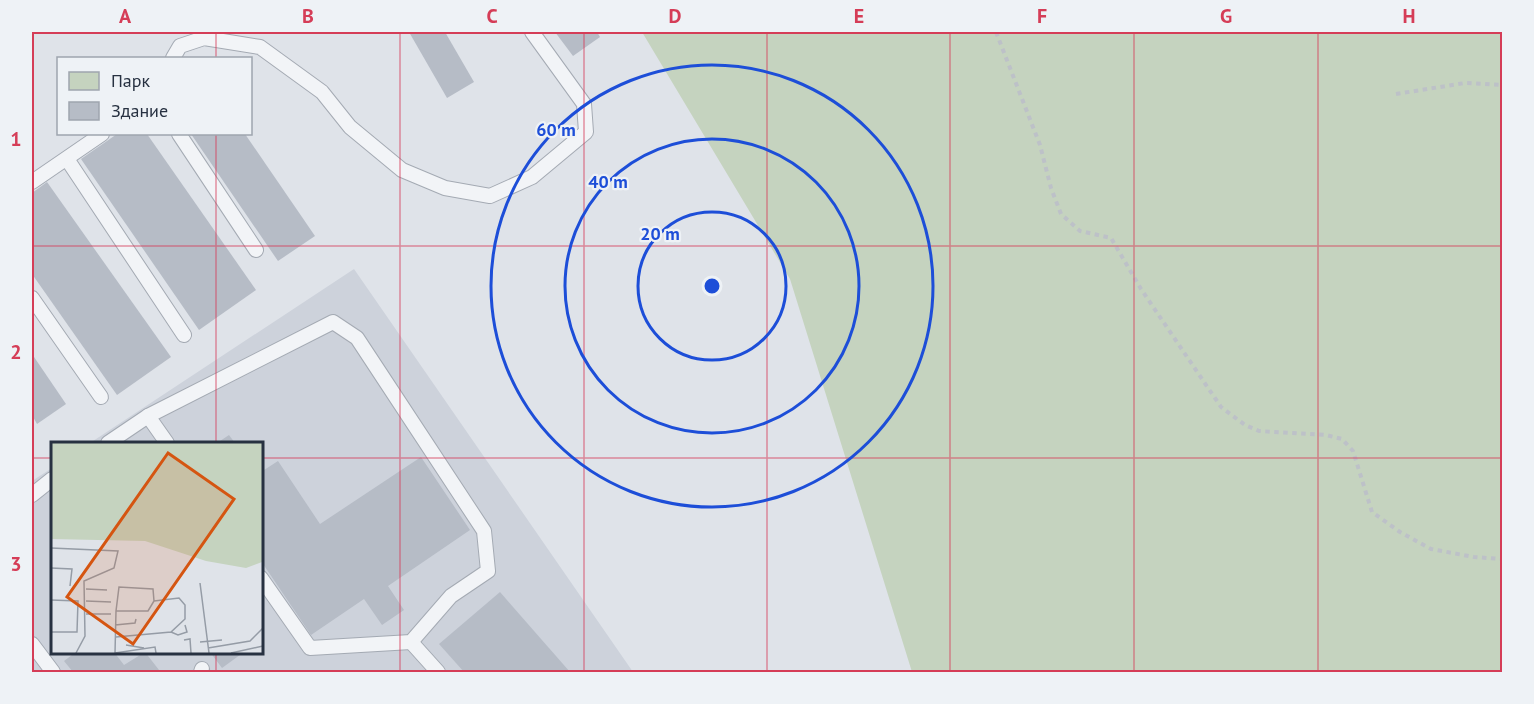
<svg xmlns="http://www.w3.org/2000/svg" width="1534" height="704" font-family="'PT Sans',sans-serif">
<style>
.built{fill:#cdd2db}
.green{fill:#c5d3bf}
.building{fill:#b6bcc6}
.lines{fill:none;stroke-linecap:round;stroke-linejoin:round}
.lane-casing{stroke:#a4aab3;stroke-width:16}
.path{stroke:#bdc1c8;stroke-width:4;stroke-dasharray:4.5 4.5;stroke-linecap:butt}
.lane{stroke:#f2f4f7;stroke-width:14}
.grid{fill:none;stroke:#d53d57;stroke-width:1.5;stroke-opacity:0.55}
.ring{fill:none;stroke:#1d4ed8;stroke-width:3}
.inset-road{fill:none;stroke:#959ca6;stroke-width:1.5}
.view{fill:#d55511;fill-opacity:0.15;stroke:#d55511;stroke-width:3}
.inset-edge{fill:none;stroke:#273141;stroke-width:3}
.centre{fill:#1d4ed8;stroke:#eef2f6;stroke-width:3}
.ring-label{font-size:18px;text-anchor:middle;font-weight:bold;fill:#1d4ed8;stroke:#eef2f6;stroke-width:4.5;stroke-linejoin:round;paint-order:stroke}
.neatline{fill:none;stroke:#d53d57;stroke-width:2}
.grid-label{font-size:20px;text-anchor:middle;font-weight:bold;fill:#d53d57}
</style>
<rect width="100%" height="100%" fill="#dfe3e9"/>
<!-- built -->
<polygon class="built" points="354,269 633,672 32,672 32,481 52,468 52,652 261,652 261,443 90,443"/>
<!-- green -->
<polygon class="green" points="642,32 1502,32 1502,672 912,672 790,279"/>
<!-- building -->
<g class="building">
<polygon points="409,32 445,32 474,82 447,98"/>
<polygon points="555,32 597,32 600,37 573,56"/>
<polygon points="117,134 147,134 256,290 199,330 81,159"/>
<polygon points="191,134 245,134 315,236 278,261"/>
<polygon points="47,182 171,357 117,395 32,274 32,193"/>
<polygon points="32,354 66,404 37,424 32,415"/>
<polygon points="229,435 235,443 217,443"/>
<polygon points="421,457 470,530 388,586 404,610 382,625 364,599 311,635 261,561 261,472 278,461 320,524"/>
<polygon points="500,592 570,672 464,672 439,644"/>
<polygon points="76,652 114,652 124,665 145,652 159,670 156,672 73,672 64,661"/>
<polygon points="210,652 244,652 222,668"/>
</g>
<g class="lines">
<defs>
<g id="lane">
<polyline points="173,58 180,46 204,38 260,47 322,92 350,127 402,170 445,188 490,196 532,177 586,132 584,104 532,32"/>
<polyline points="179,134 256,250"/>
<polyline points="67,159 184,335"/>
<polyline points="32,182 102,134"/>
<polyline points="32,298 101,397"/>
<polyline points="148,416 167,443"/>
<polyline points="108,443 148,416 333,322 357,338 484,531 488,571 451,596 411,642 310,648 261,578"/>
<polyline points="32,495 52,479"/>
<polyline points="411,642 438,672"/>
<polyline points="32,644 53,672"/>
<polyline points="201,672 202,669"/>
</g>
</defs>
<!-- lane casing -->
<use href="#lane" class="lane-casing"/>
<!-- path -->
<g class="path">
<polyline points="996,32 1040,145 1051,188 1061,214 1080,231 1111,238 1141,289 1221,407 1245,425 1259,431 1326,435 1342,439 1353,451 1372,512 1400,532 1431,549 1474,557 1502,559"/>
<polyline points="1396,94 1465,83 1502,85"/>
</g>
<!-- lane -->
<use href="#lane" class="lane"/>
</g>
<!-- grid -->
<path class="grid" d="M216 32V58M400 32V672M584 32V672M767 32V672M950 32V672M1134 32V672M1318 32V672M216 134V443M32 246H1502M32 458H52M261 458H1502M216 652V672"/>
<!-- distance rings -->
<g class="ring">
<circle cx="712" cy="286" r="74"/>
<circle cx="712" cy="286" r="147"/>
<circle cx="712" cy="286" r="221"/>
</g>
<!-- overview -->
<g transform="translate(51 442)">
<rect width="212" height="212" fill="#dfe3e9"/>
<path d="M0 0H211V120L195 126 155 119 94 99 0 97Z" fill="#c5d3bf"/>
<path class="inset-road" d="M0 106 67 109 63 126 33 139 34 194 25 211M0 126 21 127 19 144M149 141 158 211M35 147 56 148M0 158 27 159 26 190H0M35 159 60 160M35 172H60M64 183 84 181 85 177M120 190 127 193 136 190 134 183M65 195 120 190 134 177V163L128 156 103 159M133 198 139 197 140 211M149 200 171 198M75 203 93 206M157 206 199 199 212 186M64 211 65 169 68 145 102 147 103 159 97 169H65M64 211 104 205 105 211M180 211 212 204"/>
<path class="view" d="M117 11 183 57 82 202 16 155Z"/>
<rect width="212" height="212" class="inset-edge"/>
</g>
<circle cx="712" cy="286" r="9" class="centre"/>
<g class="ring-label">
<text x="556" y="136">60 m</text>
<text x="608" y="188">40 m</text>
<text x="660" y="240">20 m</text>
</g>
<!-- border -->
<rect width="1534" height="704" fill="none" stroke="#eef2f6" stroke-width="66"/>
<!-- legend -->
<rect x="57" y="57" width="195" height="78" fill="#eef2f6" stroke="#9ea5ae" stroke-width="1.5"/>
<rect x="69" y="72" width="30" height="18" fill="#c5d3bf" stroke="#9ea5ae" stroke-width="1.5"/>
<text x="111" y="87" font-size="18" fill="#273141">Парк</text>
<rect x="69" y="102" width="30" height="18" fill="#b6bcc6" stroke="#9ea5ae" stroke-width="1.5"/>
<text x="111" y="117" font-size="18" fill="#273141">Здание</text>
<rect x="33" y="33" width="1468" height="638" class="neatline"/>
<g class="grid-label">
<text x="125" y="23">A</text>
<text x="308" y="23">B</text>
<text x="492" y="23">C</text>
<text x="675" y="23">D</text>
<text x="859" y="23">E</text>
<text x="1042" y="23">F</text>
<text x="1226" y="23">G</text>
<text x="1409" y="23">H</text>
<text x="16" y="146">1</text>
<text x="16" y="359">2</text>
<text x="16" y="571">3</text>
</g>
</svg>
